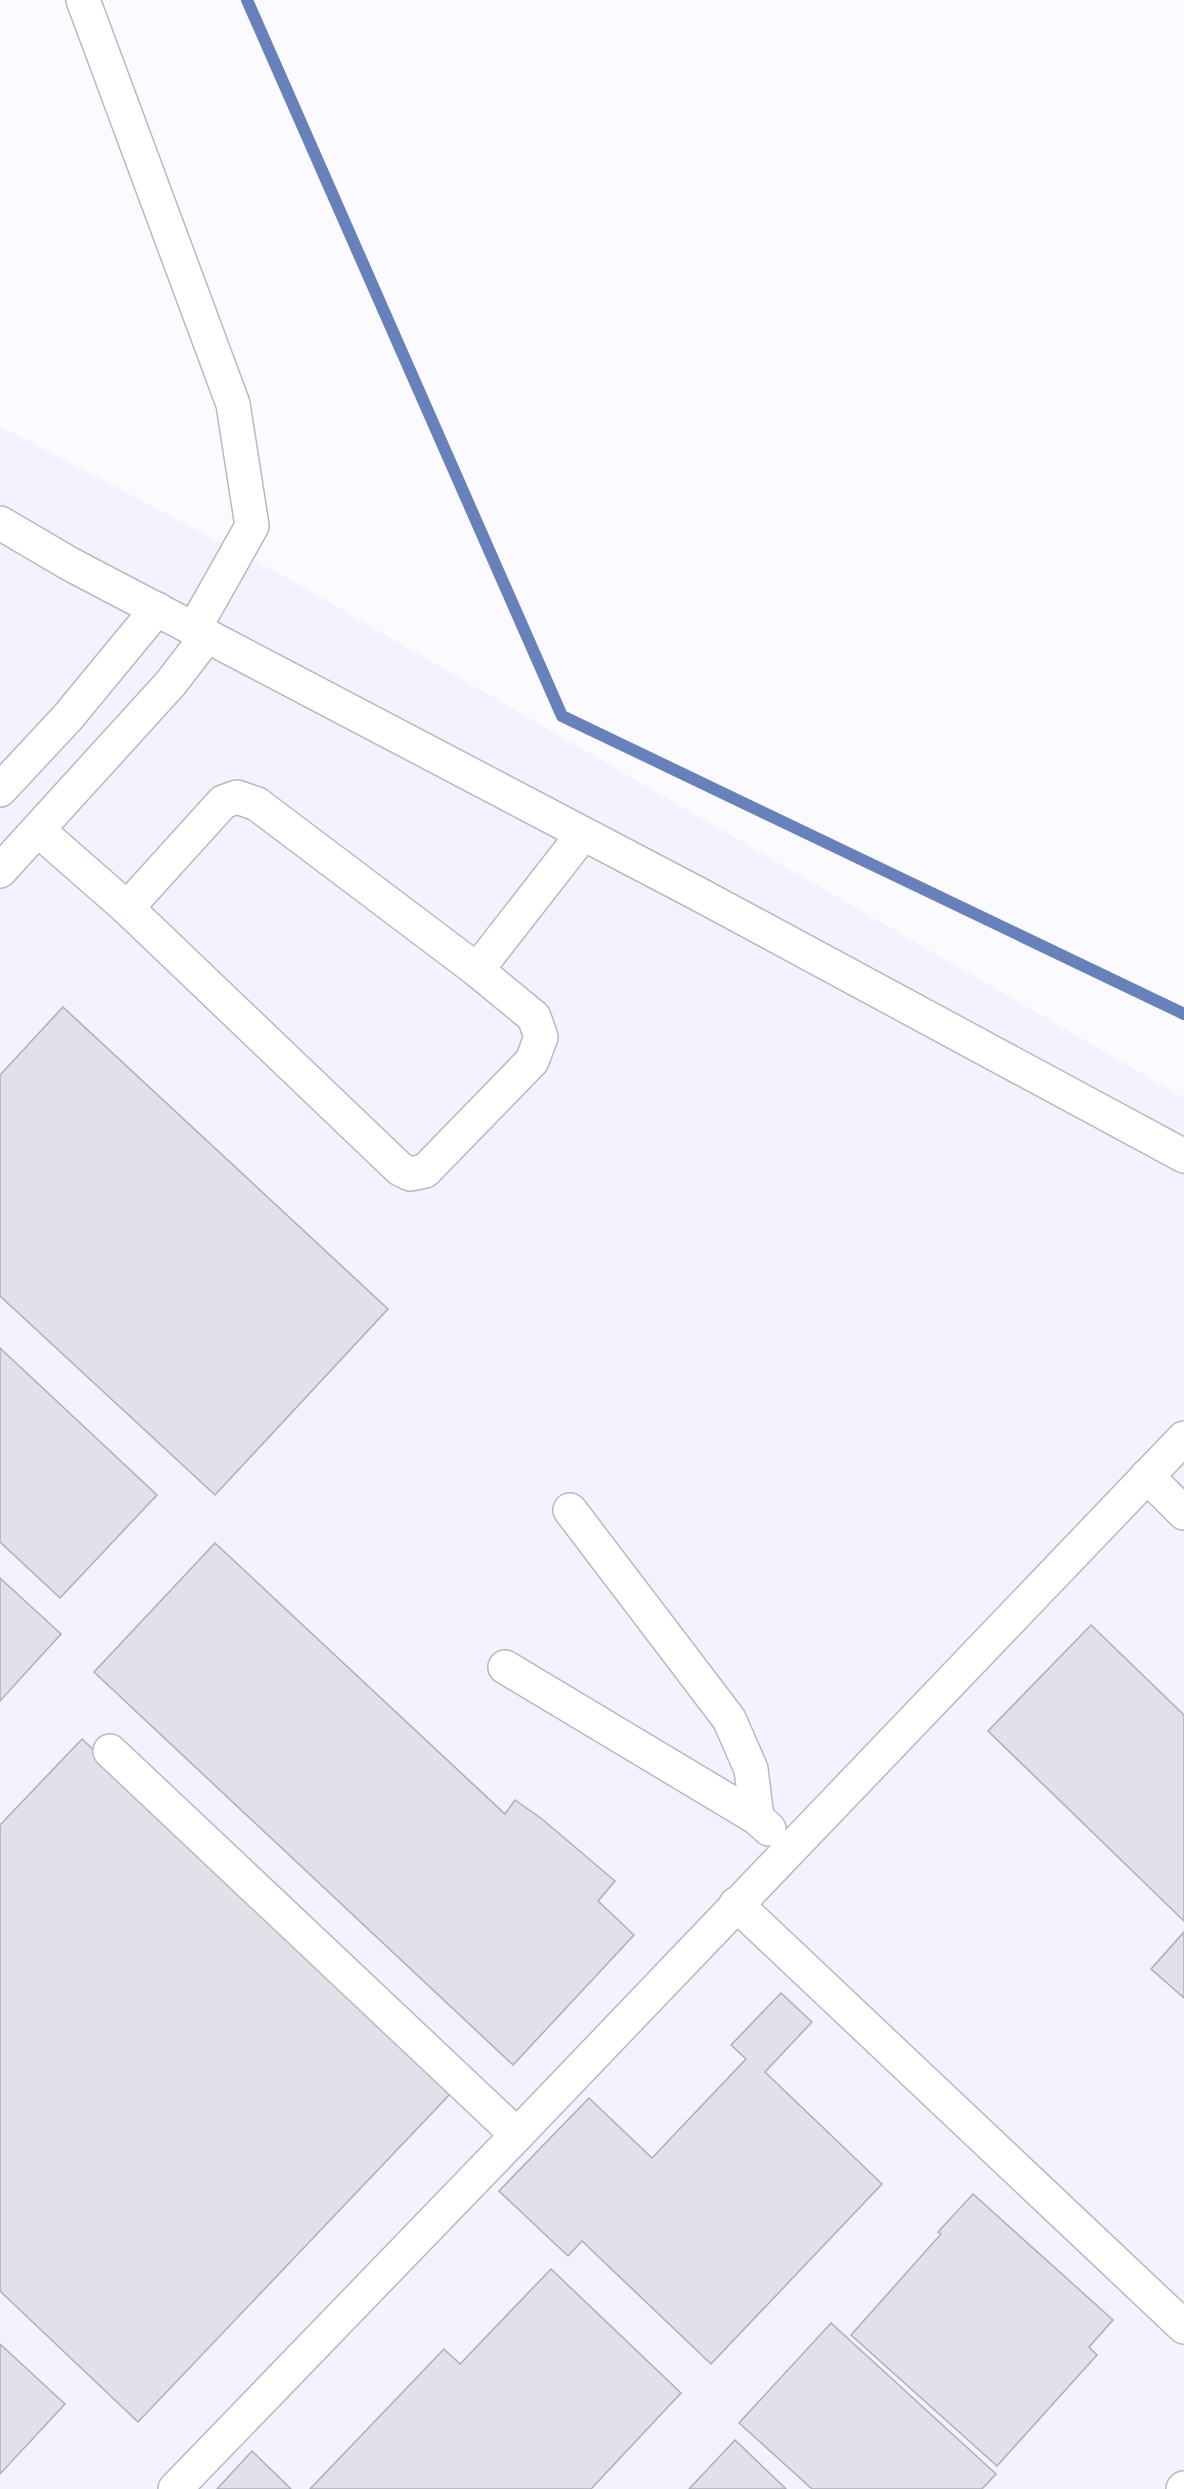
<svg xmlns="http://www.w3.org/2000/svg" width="1184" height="2489" font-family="Helvetica,sans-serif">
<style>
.built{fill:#f5f1fe}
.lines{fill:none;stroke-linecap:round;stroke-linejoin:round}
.stream{stroke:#6981bb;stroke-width:12}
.building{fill:#e0e1e9;stroke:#aeaeb7;stroke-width:1.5}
.minor-casing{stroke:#bab7c0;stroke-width:36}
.minor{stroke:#fff;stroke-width:33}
</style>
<rect width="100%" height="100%" fill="#fbfafe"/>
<!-- built -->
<polygon class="built" points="0,426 277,572 1184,1098 1184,2489 0,2489"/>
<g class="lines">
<!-- stream -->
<polyline class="stream" points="247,0 562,716 1184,1014"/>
</g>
<!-- building -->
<g class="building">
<polygon points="63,1007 388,1309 215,1495 0,1296 0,1075"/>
<polygon points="0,1348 157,1495 60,1598 0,1542"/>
<polygon points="215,1543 505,1814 515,1800 542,1819 615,1881 598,1901 634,1935 513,2065 94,1672"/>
<polygon points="0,1578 61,1634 0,1701"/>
<polygon points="1091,1625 1184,1715 1184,1921 988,1731"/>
<polygon points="82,1739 453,2091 138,2422 0,2291 0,1825"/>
<polygon points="1184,1932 1184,1998 1151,1969"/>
<polygon points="781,1993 812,2022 765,2072 882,2184 711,2364 582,2241 568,2256 499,2191 589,2098 652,2158 746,2059 731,2045"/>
<polygon points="973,2194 1113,2320 1089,2347 1097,2355 997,2466 851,2335 941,2234 938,2232"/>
<polygon points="551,2269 681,2393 591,2489 310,2489 444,2349 460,2364"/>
<polygon points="831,2323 996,2474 982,2489 812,2489 739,2423"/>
<polygon points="0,2344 65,2404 0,2474"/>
<polygon points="735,2440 786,2489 689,2489"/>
<polygon points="252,2451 291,2489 217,2489"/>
</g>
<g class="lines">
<defs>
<g id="minor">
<polyline points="83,0 233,404 252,526 194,629"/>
<polyline points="0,523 70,564 704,897 1184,1156"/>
<polyline points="0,790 68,717 157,609"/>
<polyline points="38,830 127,908 223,802 237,797 257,804 477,970 583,834"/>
<polyline points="0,871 171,683 207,636"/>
<polyline points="127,908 400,1169 410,1174 425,1171 532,1061 541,1037 534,1017 477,970"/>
<polyline points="1147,1476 1184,1513"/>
<polyline points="570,1510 729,1719 751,1769 757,1818"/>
<polyline points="505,1667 757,1818 769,1829"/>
<polyline points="110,1751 517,2135"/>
<polyline points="736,1904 1184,2327"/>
<polyline points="175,2489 517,2135 1184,1438"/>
<polyline points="1183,2489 1184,2488"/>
</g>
</defs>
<!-- minor casing -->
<use href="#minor" class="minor-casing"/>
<!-- minor -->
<use href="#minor" class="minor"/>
</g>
</svg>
